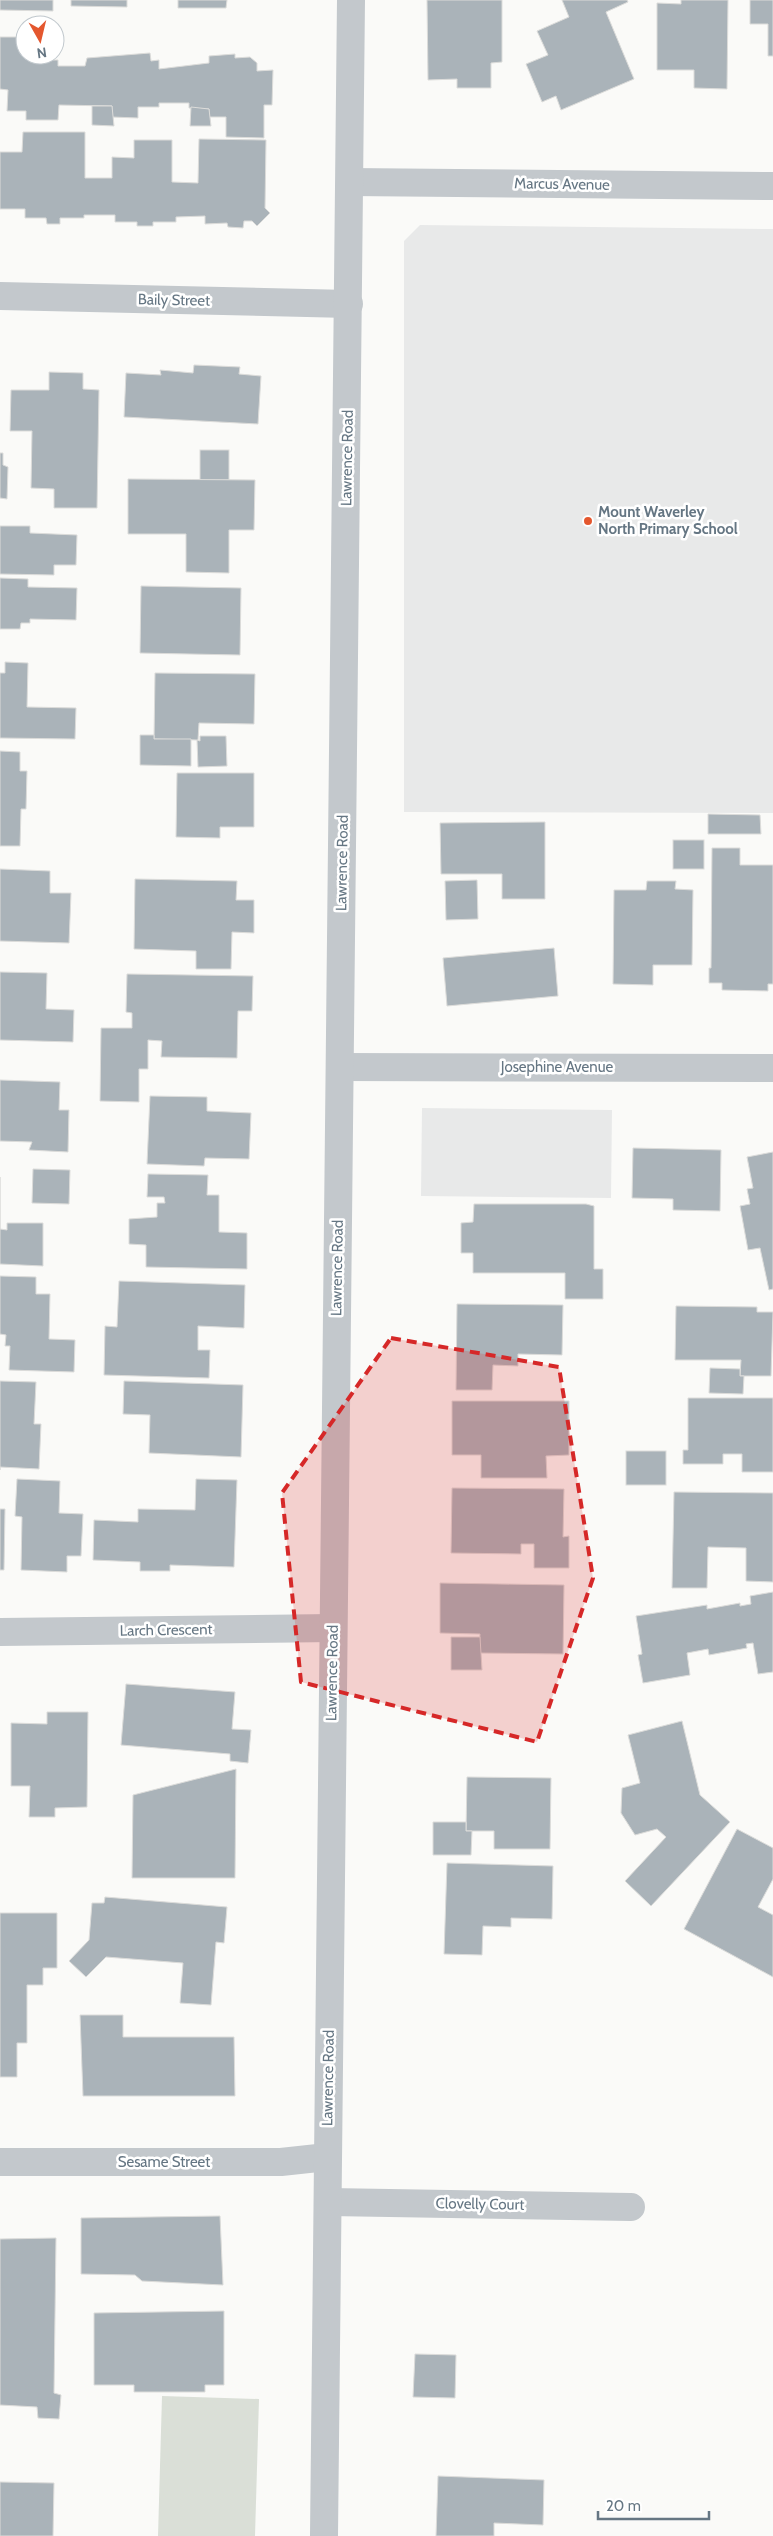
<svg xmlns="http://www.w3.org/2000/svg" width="773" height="2536" font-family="Cabin,sans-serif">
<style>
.built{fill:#e8e9e9}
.green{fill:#dadfd7}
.building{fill:#aab3b9;stroke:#dcdcda}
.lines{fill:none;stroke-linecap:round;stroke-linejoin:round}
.minor{stroke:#c3c8cc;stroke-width:28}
.marked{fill:#d62828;fill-opacity:0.2;stroke:#d62828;stroke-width:4;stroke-dasharray:10 6;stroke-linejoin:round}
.poi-dot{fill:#e4572e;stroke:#fff;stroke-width:2}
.labels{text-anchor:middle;stroke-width:5;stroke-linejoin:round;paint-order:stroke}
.street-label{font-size:15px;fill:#657683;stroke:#fff}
.poi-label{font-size:15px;font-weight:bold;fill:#657683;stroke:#fff;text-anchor:start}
</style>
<rect width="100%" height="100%" fill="#fafaf8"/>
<!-- built -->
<g class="built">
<polygon points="420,225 773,229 773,813 404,812 404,241"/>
<polygon points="422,1108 612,1110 611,1198 421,1196"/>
</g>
<!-- green -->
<polygon class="green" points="162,2396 259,2399 255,2536 158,2536"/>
<!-- building -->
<g class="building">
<polygon points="0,0 53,0 53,11 0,10"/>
<polygon points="71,0 127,0 127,7 71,6"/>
<polygon points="178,0 227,0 226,8 178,8"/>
<polygon points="427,0 502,0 502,62 491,63 491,88 457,88 457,79 428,80"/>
<polygon points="562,0 627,0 628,2 606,12 634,79 561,110 556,96 542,102 526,64 548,55 537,31 569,17"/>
<polygon points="681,0 728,0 727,89 694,88 694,70 657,70 657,3 681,4"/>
<polygon points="750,0 773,0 773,56 768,56 768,24 750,24"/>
<polygon points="0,37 25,37 25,55 41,55 41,60 58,60 58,66 85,66 87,58 150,53 151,61 159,60 159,69 209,63 209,56 235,54 235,58 250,57 257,63 257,71 273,70 272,105 264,105 264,138 226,137 226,117 209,117 209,109 189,108 189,103 159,103 159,107 138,107 138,118 112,117 112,106 59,105 58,120 26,120 26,111 7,111 8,90 0,89"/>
<polygon points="92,106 112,106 114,126 92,125"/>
<polygon points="191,107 209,109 211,126 190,126"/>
<polygon points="23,132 85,132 85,178 112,178 112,157 134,158 134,140 172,140 172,182 198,183 199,139 266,140 265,208 270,213 257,226 252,221 244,221 243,228 228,227 227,223 205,224 205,216 176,217 176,222 153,222 153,226 137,226 137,222 115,222 115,215 84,215 84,218 60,218 60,224 47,224 46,218 25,218 25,209 0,209 0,152 22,152"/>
<polygon points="194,365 240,367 239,374 261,376 258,424 124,417 126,373 161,375 160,370 193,373"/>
<polygon points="49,372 83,373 83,389 99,390 97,508 54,508 54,489 31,488 32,431 10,431 11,390 49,390"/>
<rect x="200" y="450" width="29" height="30"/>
<polygon points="0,453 3,453 3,465 8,467 7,499 0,498"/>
<polygon points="128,479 255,480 254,530 229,530 229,573 186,572 186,534 128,534"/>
<polygon points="0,526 30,526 30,533 77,535 76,565 54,565 54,575 0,574"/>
<polygon points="0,578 28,579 28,587 77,588 76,620 30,619 30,623 21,623 20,629 0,629"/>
<polygon points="141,586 241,588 240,655 140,653"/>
<polygon points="5,662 28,663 27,707 76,708 75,739 0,738 0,673 5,673"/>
<polygon points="155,673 255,674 254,724 199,723 198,740 154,739"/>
<polygon points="140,735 154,735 154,739 191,739 191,766 140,765"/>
<polygon points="200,736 226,736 227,766 198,767 197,740 200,741"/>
<polygon points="0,751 20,752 20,771 27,771 26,809 21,809 20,846 0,846"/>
<polygon points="177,773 254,773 254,827 220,827 220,838 176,837"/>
<polygon points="708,814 760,815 761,834 708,834"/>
<polygon points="545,822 545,899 502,899 502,874 441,874 440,823"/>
<rect x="673" y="840" width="31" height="29"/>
<polygon points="712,848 740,848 740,865 773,865 773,984 768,984 768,991 722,990 722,983 709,983 709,968 711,968"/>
<polygon points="0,869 50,871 50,893 71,893 69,943 0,941"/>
<polygon points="135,879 237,881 236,900 254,900 254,933 232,932 231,969 196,969 196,951 134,949"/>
<polygon points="477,880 478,919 446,920 445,881"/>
<polygon points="647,881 676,881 675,889 693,890 692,965 653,965 653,985 613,984 614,890 646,890"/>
<polygon points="554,948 558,996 447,1006 443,958"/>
<polygon points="0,972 47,973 46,1009 74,1010 73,1042 0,1040"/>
<polygon points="127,974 253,976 252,1011 238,1011 237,1058 161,1057 162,1041 148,1040 148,1069 139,1069 139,1102 100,1101 101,1028 132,1028 132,1013 126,1012"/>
<polygon points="0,1080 60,1082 59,1110 69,1110 68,1152 29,1150 32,1142 0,1141"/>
<polygon points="150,1096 207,1097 207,1111 251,1113 249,1159 205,1158 204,1166 147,1164"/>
<polygon points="633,1148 721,1150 720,1211 673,1210 673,1199 632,1198"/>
<polygon points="773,1152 773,1289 769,1290 760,1248 748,1250 740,1206 750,1204 747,1189 753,1188 747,1157"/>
<polygon points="33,1169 70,1170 69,1204 32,1203"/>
<polygon points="148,1174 208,1175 207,1195 219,1195 219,1232 247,1233 247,1269 146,1267 146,1245 129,1244 129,1219 157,1217 157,1203 165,1203 164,1197 147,1197"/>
<polygon points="0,1177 0,1229 7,1230 7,1223 43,1223 43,1266 0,1264"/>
<polygon points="474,1204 586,1204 594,1206 594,1269 603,1269 603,1299 565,1299 565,1273 473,1273 473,1253 461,1253 461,1223 473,1222"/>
<polygon points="0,1276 36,1277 36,1294 50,1294 49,1339 75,1340 74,1372 9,1370 10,1346 5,1346 6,1335 0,1334"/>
<polygon points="119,1281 245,1285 244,1328 198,1326 198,1350 210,1350 209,1378 104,1375 105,1326 117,1327"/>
<polygon points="457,1304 563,1305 562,1355 518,1354 518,1366 493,1365 492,1390 456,1390"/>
<polygon points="676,1306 757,1307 757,1312 773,1312 771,1376 740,1376 741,1360 675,1360"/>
<polygon points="710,1368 740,1369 740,1376 744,1376 743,1394 709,1393"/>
<polygon points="0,1381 36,1382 34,1424 41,1424 39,1469 0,1467 0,1470"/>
<polygon points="124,1381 243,1385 241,1457 149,1453 150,1415 123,1414"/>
<polygon points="688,1398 773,1398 773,1472 742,1472 742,1454 723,1454 723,1464 683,1464 683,1450 688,1450"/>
<polygon points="452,1401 569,1401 569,1455 546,1456 547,1478 481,1478 481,1455 452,1455"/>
<rect x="626" y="1451" width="40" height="34"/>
<polygon points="17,1479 60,1481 59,1513 83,1514 81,1556 67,1556 67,1572 21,1570 22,1517 15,1516"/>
<polygon points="196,1479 237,1480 234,1567 170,1565 170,1571 140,1571 140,1562 93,1560 94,1520 138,1522 138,1509 195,1510"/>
<polygon points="452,1488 564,1489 563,1537 569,1536 569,1568 534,1568 534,1544 521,1544 521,1554 451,1553"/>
<polygon points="674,1492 773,1493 773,1582 746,1581 746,1548 708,1547 707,1588 672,1588"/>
<polygon points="0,1509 5,1509 4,1570 0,1570"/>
<polygon points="440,1583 564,1585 563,1654 479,1653 480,1634 440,1633"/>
<polygon points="773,1592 773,1672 758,1674 753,1643 746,1644 747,1648 709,1655 708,1649 687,1653 690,1675 643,1683 638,1655 642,1654 636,1616 707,1605 707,1609 740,1603 740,1606 751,1604 750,1596"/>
<polygon points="451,1637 480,1637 482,1670 451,1670"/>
<polygon points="126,1684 235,1692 232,1729 251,1730 248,1763 230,1761 230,1754 121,1745"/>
<polygon points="47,1712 88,1712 87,1807 55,1808 55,1817 29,1817 30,1786 11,1786 11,1723 47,1724"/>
<polygon points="682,1721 700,1795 730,1822 651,1906 625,1881 666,1837 657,1829 635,1835 621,1813 622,1788 640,1783 628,1735"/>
<polygon points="236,1769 235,1878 132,1878 133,1795"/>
<polygon points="467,1777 551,1778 550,1849 494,1849 494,1831 466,1831"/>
<polygon points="433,1822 466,1822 466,1831 472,1831 471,1855 433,1855"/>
<polygon points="737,1829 773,1848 773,1879 758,1907 773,1915 773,1977 684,1929"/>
<polygon points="447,1863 553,1866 552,1919 511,1918 511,1927 483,1926 482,1955 444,1954"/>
<polygon points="105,1897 227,1907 224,1943 216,1942 211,2005 180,2003 183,1963 106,1957 86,1977 69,1961 89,1940 92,1903 104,1903"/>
<polygon points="0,1913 57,1913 57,1968 43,1968 43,1985 27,1985 27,2043 17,2043 17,2077 0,2077"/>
<polygon points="80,2015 123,2015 123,2037 234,2037 235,2096 83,2096"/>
<polygon points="220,2216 223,2285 142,2281 135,2275 81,2274 81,2218"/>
<polygon points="56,2238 54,2393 61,2395 59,2419 38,2418 37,2407 0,2405 0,2239"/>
<polygon points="224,2311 224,2385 205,2385 205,2392 134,2392 134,2385 94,2385 94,2313"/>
<polygon points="415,2354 456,2355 455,2398 413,2397"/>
<polygon points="438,2476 544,2480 543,2525 494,2523 494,2536 436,2536"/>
<polygon points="0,2482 54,2483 53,2536 0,2536"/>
</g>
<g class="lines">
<!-- minor -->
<g class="minor">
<polyline points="350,182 773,186"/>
<polyline points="0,296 349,304"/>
<polyline points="340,1067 773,1068"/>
<polyline points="0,1632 333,1628"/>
<polyline points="0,2162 281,2162 327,2157"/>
<polyline points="329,2202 631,2207"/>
<polyline points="324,2536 351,0"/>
</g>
</g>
<!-- marked area -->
<path class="marked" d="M391 1338 559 1367 593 1578 537 1742 301 1682 282 1493Z"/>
<!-- markers -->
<circle class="poi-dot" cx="588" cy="521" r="5"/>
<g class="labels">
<!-- street labels -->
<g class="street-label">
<text transform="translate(562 184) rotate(1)" y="5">Marcus Avenue</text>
<text transform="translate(174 300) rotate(1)" y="5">Baily Street</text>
<text transform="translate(347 458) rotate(-89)" y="5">Lawrence Road</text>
<text transform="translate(342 863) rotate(-89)" y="5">Lawrence Road</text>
<text x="557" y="1072">Josephine Avenue</text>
<text transform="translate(337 1268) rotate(-89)" y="5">Lawrence Road</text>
<text transform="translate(166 1630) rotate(-1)" y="5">Larch Crescent</text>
<text transform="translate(332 1673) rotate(-89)" y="5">Lawrence Road</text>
<text transform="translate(328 2078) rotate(-89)" y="5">Lawrence Road</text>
<text x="164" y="2167">Sesame Street</text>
<text transform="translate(480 2204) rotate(1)" y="5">Clovelly Court</text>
</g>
<!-- poi labels -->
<g class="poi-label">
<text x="598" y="517">Mount Waverley<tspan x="598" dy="17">North Primary School</tspan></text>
</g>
</g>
<!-- north arrow -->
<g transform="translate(40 40) rotate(172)"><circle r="24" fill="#ffffff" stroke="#c1c8cd"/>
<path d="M0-4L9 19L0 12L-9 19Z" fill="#e4572e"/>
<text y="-8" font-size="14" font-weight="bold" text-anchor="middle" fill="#657683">N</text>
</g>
<!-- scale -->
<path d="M598 2511v8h111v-8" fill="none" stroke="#657683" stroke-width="2.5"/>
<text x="606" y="2511" font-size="15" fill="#657683" stroke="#ffffff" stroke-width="4" paint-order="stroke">20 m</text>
</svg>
